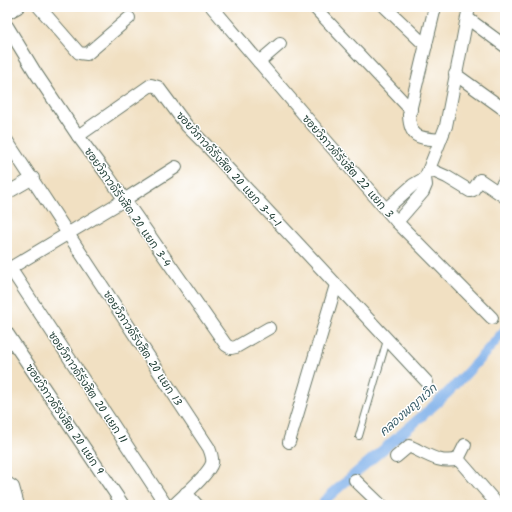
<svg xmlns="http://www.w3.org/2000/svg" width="512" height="512" font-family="Kalam,'Playpen Sans Thai',sans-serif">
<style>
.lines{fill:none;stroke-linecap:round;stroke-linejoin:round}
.canal{stroke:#7dafe9;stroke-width:10}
.service-casing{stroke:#687666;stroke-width:8}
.minor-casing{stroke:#687666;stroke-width:14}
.service{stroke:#fff;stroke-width:6}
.minor{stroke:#fff;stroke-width:12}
.labels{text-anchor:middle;stroke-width:3;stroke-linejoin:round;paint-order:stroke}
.street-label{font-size:11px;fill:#1f3d34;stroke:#fff}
.water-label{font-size:12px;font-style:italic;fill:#3b5f6a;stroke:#fff}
</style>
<rect width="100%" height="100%" fill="#fff"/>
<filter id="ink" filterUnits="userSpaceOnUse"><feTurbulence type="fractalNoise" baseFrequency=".025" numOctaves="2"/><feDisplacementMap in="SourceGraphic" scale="8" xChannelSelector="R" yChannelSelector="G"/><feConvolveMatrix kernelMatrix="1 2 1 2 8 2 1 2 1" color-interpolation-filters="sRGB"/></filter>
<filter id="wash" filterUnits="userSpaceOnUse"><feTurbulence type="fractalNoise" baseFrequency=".012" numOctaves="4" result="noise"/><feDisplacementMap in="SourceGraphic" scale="16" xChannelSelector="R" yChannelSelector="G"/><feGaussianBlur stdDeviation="0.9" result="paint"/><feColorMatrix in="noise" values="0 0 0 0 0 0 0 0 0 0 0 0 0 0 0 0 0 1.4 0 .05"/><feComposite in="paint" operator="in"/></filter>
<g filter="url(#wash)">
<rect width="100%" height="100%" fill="#f1e0c2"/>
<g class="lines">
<!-- canal -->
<path class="canal" d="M323 505 324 501C362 466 403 434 441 399 464 378 484 354 505 330"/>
</g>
</g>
<g filter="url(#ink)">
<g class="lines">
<defs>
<polyline id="service" points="359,436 387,340"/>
<g id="minor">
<polyline points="39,7 79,53 87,54 129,18"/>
<polyline points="212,7 323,137 397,222 492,318"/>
<polyline points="318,7 316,9 411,110"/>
<polyline points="385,7 426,46"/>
<path d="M435 7 409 115C410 139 420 138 440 140"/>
<polyline points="7,13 18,7"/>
<polyline points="467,18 505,46"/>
<polyline points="7,26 35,72 78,136 108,176 226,345 231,348 236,347 269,328"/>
<polyline points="259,62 280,44"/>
<polyline points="455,74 505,110"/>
<polyline points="78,136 151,85 158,87 187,126 206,145 427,382"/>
<path d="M7 141 209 448C211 453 213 458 212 463 209 474 183 496 174 505"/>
<polyline points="429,169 447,177 470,191 473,190 480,180 505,197"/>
<polyline points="498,191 505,180"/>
<polyline points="7,193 33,178"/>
<polyline points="386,209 413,185 425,178"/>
<polyline points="397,222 423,192 426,185 425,178 429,169 446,126 469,7"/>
<polyline points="10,268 166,505"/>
<polyline points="7,270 124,200 176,167"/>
<polyline points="7,333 123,505"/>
<polyline points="289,442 336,285"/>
<polyline points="465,445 458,459 498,505"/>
<path d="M396 457 409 446C425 453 440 465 458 459"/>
<polyline points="355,480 381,505"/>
<polyline points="7,483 13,487 18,505"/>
<polyline points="186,493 197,505"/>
</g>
</defs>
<!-- service casing -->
<use href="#service" class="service-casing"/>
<!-- minor casing -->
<use href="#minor" class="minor-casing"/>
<!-- service -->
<use href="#service" class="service"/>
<!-- minor -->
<use href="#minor" class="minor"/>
</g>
</g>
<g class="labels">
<!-- street labels -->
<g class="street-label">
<text transform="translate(348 166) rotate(49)" y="4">ซอยวิภาวดีรังสิต 22 แยก 3</text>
<text transform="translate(229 169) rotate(48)" y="4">ซอยวิภาวดีรังสิต 20 แยก 3-4-1</text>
<text transform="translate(128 207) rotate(55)" y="4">ซอยวิภาวดีรังสิต 20 แยก 3-4</text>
<text transform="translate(143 348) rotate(57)" y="4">ซอยวิภาวดีรังสิต 20 แยก 13</text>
<text transform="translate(88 387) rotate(56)" y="4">ซอยวิภาวดีรังสิต 20 แยก 11</text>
<text transform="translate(65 419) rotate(56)" y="4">ซอยวิภาวดีรังสิต 20 แยก 9</text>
</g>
<!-- water labels -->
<g class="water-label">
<text transform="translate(408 410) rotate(-41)" y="4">คลองพญาเวิก</text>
</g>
</g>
<!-- margin -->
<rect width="512" height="512" fill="none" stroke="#fff" stroke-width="24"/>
</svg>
